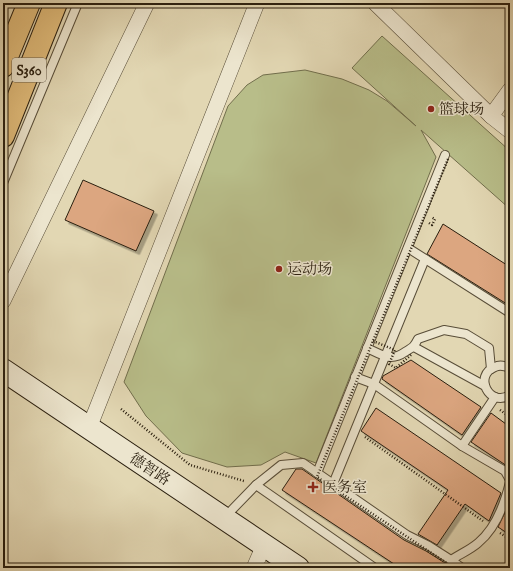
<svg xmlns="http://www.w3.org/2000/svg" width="513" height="571" font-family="'IM FELL English','Noto Serif SC',serif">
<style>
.green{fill:#b8bd89;stroke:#716e4c}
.building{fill:#dca680;stroke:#2a1f0f;filter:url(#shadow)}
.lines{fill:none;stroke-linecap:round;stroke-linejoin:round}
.lane-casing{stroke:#584d38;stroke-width:10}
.street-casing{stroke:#584d38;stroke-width:16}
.secondary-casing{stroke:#2a1f0f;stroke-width:24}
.primary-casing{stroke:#2a1f0f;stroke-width:24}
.highway-casing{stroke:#2a1f0f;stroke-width:24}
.path{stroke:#2a1f0f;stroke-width:2.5;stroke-dasharray:1 2;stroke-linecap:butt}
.lane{stroke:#ece5ce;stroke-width:8}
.street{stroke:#ece5ce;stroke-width:15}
.secondary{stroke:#ece5ce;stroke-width:22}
.primary{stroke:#e1bc7a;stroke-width:22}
.highway{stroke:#e1bc7a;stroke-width:22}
.path-bridge{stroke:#2a1f0f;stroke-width:2.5;stroke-dasharray:1 2;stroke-linecap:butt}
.poi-dot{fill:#8f2418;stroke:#ece5ce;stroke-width:1.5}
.labels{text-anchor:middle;stroke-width:3;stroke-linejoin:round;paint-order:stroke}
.shield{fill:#ece5ce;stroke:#645a48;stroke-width:1}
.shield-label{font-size:14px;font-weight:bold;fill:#2a1f0f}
.poi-label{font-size:15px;fill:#2a1f0f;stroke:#ece5ce;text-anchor:start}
.street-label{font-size:15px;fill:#2a1f0f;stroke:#ece5ce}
</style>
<defs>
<filter id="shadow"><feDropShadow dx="3.5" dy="3.5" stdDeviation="0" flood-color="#0004"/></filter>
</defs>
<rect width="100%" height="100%" fill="#e2d7b3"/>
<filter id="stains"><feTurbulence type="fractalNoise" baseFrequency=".005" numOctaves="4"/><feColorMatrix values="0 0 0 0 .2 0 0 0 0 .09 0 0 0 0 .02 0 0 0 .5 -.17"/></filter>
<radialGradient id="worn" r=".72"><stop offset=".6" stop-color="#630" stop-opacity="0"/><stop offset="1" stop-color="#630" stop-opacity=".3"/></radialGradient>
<!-- green -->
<polygon class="green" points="382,36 510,151 510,209 421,130 436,157 316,463 285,452 261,465 227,467 182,453 146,416 124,382 228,106 247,85 263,75 305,70 342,79 369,90 387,101 416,126 352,68"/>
<!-- building -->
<g class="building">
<polygon points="83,180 154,211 136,251 65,220"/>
<polygon points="443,224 510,267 510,306 427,254"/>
<polygon points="411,360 481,407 462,435 382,379 383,376"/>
<polygon points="376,408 501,493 489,521 465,504 437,545 418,534 448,490 361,431"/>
<polygon points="491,413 510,427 510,468 471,442"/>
<polygon points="296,469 302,469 404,540 426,551 453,568 400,568 282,490"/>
<polygon points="510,502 510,535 498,527"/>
</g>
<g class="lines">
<defs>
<g id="lane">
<polyline points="3,183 78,3"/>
<polyline points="408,248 510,313"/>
<polyline points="414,347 485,386"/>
<path d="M367 348C382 355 391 362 405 352 413 347 414 347 418 339L444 330 466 334 489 348 491 369"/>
<path d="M510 368C505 366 500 364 495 367 473 375 489 408 510 395"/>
<polyline points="355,377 374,384 462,446"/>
<polyline points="495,397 462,446 505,471 510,480"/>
<polyline points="317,473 445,155"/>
<polyline points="333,484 425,259"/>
<polyline points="256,485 375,568"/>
<path d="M224 518 256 485 281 465 303 463 407 535 429 546 451 560C460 554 470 550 478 543 495 529 505 503 510 482"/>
<polyline points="451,560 462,568"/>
</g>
<g id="street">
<polyline points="375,3 491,116"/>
<polyline points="510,90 491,116 510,131"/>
<polyline points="3,301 147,3"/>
<polyline points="89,428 257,3"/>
<polyline points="254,568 264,545"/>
</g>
<polyline id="secondary" points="3,370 298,568"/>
<polyline id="primary" points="3,136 56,3"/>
<polyline id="highway" points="3,66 29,3"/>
</defs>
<!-- lane casing -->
<use href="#lane" class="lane-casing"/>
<!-- street casing -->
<use href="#street" class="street-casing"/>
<!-- secondary casing -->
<use href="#secondary" class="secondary-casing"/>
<!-- primary casing -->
<use href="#primary" class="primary-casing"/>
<!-- highway casing -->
<use href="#highway" class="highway-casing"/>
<!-- path -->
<g class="path">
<polyline points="429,223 432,225 435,219 431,217"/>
<polyline points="121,409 190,465 244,481"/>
<polyline points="500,410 510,417"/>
<polyline points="365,437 483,521"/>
<polyline points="500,533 510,539"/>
</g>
<!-- lane -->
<use href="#lane" class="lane"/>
<!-- street -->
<use href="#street" class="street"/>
<!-- secondary -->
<use href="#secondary" class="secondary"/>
<!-- primary -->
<use href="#primary" class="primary"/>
<!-- highway -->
<use href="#highway" class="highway"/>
<!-- path-bridge -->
<g class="path-bridge">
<polyline points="448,159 317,477 454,568"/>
<polyline points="373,341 395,350 389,364 396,368 412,354"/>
</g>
</g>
<!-- markers -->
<g class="poi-dot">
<circle cx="431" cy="109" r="4"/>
<circle cx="279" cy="269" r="4"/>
<path d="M311 481h4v4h4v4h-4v4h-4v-4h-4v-4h4z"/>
</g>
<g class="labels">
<!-- shield labels -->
<rect class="shield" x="12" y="58" width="34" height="24" rx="3"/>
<g class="shield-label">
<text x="29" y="75">S360</text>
</g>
<!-- poi labels -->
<g class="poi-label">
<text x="439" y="114">篮球场</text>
<text x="287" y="274">运动场</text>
<text x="322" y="492">医务室</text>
</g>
<!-- street labels -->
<g class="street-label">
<text transform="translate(150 469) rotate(34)" y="5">德智路</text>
</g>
</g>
<!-- margin -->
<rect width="513" height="571" fill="none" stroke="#e2d7b3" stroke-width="16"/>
<rect x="4" y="4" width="505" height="563" fill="none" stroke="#2a1f0f" stroke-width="2"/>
<rect x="8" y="8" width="497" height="555" fill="none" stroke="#2a1f0f"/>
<rect width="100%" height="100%" filter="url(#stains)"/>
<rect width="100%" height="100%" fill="url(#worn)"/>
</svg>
